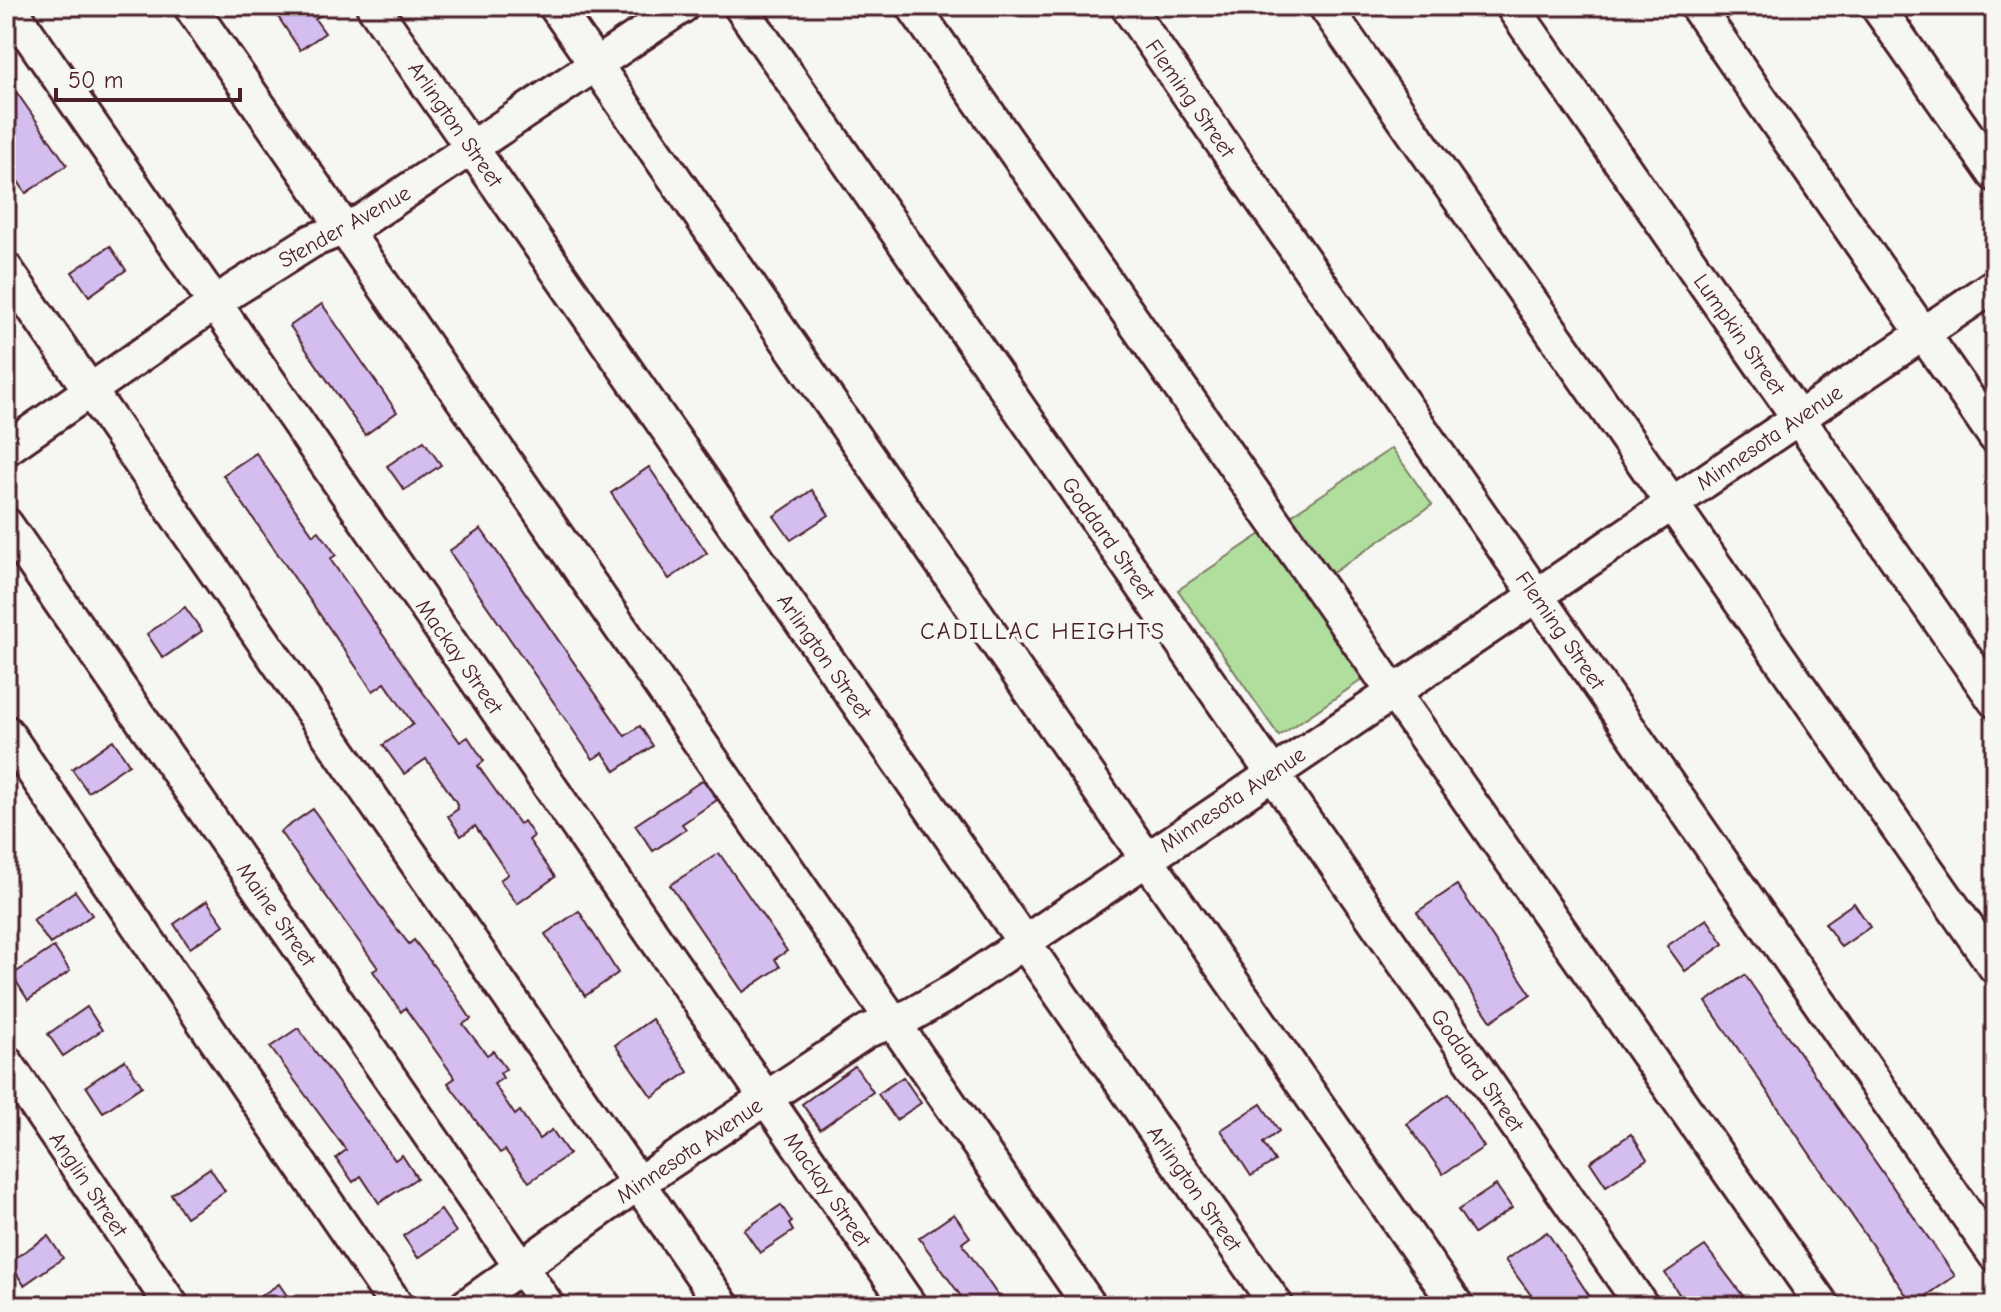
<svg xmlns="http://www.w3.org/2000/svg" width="2001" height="1312" font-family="'Comic Neue',sans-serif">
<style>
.green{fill:#b0de9d;stroke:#7d7e64;stroke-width:2}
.building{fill:#d3beef;stroke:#4a1f2b;stroke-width:2}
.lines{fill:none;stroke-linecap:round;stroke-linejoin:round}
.minor-casing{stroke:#4a1f2b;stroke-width:38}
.minor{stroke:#f6f6f2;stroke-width:32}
.labels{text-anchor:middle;stroke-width:7;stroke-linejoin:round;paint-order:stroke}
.street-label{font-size:22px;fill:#4a1f2b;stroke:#f6f6f2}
.neighbourhood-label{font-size:24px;letter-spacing:2px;fill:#4a1f2b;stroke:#f6f6f2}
</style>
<rect width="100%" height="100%" fill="#f6f6f2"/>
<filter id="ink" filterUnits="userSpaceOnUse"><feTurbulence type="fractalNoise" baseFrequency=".0125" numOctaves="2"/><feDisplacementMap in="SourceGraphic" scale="16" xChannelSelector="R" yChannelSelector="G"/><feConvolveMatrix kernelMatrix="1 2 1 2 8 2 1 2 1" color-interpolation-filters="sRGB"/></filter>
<g filter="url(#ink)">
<!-- green -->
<g class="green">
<polygon points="1392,448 1432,505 1328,576 1287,518"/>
<polygon points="1273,526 1375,671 1279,736 1178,590"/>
</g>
<!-- building -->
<g class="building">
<polygon points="271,6 332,6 315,19 325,33 300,50"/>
<polygon points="6,77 67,165 26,193 6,164"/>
<polygon points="110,246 126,270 89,296 72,272"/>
<polygon points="322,304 397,412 365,435 290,326"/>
<polygon points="424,441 441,465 404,490 387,466"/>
<polygon points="256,453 313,535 319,531 336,555 330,559 422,691 460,742 468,737 484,761 478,766 519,824 524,821 534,836 529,840 555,877 517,904 500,880 508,874 475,826 461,836 448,816 458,809 456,802 426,759 404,774 383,745 413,724 385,683 373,691 223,475"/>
<polygon points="649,467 707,553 669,579 611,493"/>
<polygon points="812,490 829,515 791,540 774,516"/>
<polygon points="481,529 625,736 640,726 653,746 615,771 603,753 593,759 449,551"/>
<polygon points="185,607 202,631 163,658 147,634"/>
<polygon points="113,740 129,764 88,792 72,769"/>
<polygon points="703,780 717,800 682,824 686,829 653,851 635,825"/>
<polygon points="313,809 387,916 409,944 414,940 454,993 471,1019 463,1024 487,1055 493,1051 506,1069 500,1073 503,1078 494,1084 515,1115 520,1111 539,1139 552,1130 569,1154 529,1182 505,1150 500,1153 462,1102 448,1083 455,1078 405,1008 401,1012 373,971 378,968 280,832"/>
<polygon points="719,853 787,951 775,959 780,967 743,992 670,885"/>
<polygon points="1457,885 1531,994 1491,1021 1417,912"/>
<polygon points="75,891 92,915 50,944 33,920"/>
<polygon points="207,901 224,925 190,948 174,924"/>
<polygon points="1854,903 1870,927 1841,947 1825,923"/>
<polygon points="579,911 618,973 585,996 545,934"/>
<polygon points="1707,919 1724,944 1685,971 1667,946"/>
<polygon points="54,947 70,971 28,1000 12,975"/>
<polygon points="1745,975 1955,1276 1913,1305 1706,1002"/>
<polygon points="87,1007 102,1030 63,1056 48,1034"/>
<polygon points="652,1019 688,1072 652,1097 615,1045"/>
<polygon points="298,1028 395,1160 402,1155 417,1178 379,1203 361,1176 353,1182 336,1158 346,1150 270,1047"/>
<polygon points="125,1060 142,1086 103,1112 86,1086"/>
<polygon points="855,1066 873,1092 820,1129 802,1104"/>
<polygon points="903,1077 921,1103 896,1120 878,1094"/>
<polygon points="1449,1094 1484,1147 1443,1174 1407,1124"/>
<polygon points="1261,1104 1279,1131 1263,1143 1275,1161 1251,1176 1221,1130"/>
<polygon points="1631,1134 1647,1159 1606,1186 1590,1162"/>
<polygon points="210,1168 225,1191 186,1217 171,1194"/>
<polygon points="1496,1185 1512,1208 1474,1234 1458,1210"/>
<polygon points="781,1205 792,1222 789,1224 793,1231 760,1253 744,1230"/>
<polygon points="441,1210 456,1232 418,1258 403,1236"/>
<polygon points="954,1214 970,1237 962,1243 1005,1306 968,1306 919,1238"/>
<polygon points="1547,1232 1563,1256 1596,1306 1539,1306 1505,1260"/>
<polygon points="48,1236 63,1258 24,1285 9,1262"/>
<polygon points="1705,1246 1743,1296 1740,1299 1745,1306 1687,1306 1665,1273"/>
<polygon points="279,1284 294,1306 246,1306"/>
</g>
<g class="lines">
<defs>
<g id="minor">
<polyline points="9,6 910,1306"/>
<polyline points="190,6 1090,1306"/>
<polyline points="373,6 1277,1306"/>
<polyline points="555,6 1457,1306"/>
<polyline points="740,6 1642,1306"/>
<polyline points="913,6 1823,1306"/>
<polyline points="1127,6 1995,1255"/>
<polyline points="1325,6 1995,967"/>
<polyline points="1512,6 1995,701"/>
<polyline points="1696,6 1995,437"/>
<polyline points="1877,6 1995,175"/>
<polyline points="6,269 723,1306"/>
<polyline points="6,449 234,290 312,241 362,221 683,6"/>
<polyline points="6,524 548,1306"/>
<polyline points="6,732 397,1306"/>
<polyline points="6,1062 172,1306"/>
<polyline points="466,1306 637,1184 867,1031 911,1015 948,994 1995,285"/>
</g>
</defs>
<!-- minor casing -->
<use href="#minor" class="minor-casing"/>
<!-- minor -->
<use href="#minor" class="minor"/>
</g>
</g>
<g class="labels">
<!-- street labels -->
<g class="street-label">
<text transform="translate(1191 98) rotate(55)" y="8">Fleming Street</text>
<text transform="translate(456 124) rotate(55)" y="8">Arlington Street</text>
<text transform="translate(344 226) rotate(-29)" y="8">Stender Avenue</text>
<text transform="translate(1740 334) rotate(55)" y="8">Lumpkin Street</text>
<text transform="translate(1769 437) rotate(-34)" y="8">Minnesota Avenue</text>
<text transform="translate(1109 538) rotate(55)" y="8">Goddard Street</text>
<text transform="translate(1561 630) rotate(55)" y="8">Fleming Street</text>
<text transform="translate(460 656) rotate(55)" y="8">Mackay Street</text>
<text transform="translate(825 656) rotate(55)" y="8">Arlington Street</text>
<text transform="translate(1232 799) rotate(-34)" y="8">Minnesota Avenue</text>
<text transform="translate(277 914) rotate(55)" y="8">Maine Street</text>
<text transform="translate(1478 1070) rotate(55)" y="8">Goddard Street</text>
<text transform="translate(689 1150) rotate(-34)" y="8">Minnesota Avenue</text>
<text transform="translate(89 1184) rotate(56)" y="8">Anglin Street</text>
<text transform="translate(1195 1188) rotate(55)" y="8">Arlington Street</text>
<text transform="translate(828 1189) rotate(55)" y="8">Mackay Street</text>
</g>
<!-- neighbourhood labels -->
<g class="neighbourhood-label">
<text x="1043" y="639">CADILLAC HEIGHTS</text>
</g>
</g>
<!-- margin -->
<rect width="2001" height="1312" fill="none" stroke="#f6f6f2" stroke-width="32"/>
<rect x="16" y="16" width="1969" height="1280" fill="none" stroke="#4a1f2b" stroke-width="3" filter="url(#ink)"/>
<!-- scale -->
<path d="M56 88v12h184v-12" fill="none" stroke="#4a1f2b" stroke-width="4"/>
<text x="68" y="88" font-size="24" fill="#4a1f2b" stroke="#f6f6f2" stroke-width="6" paint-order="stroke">50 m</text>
</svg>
